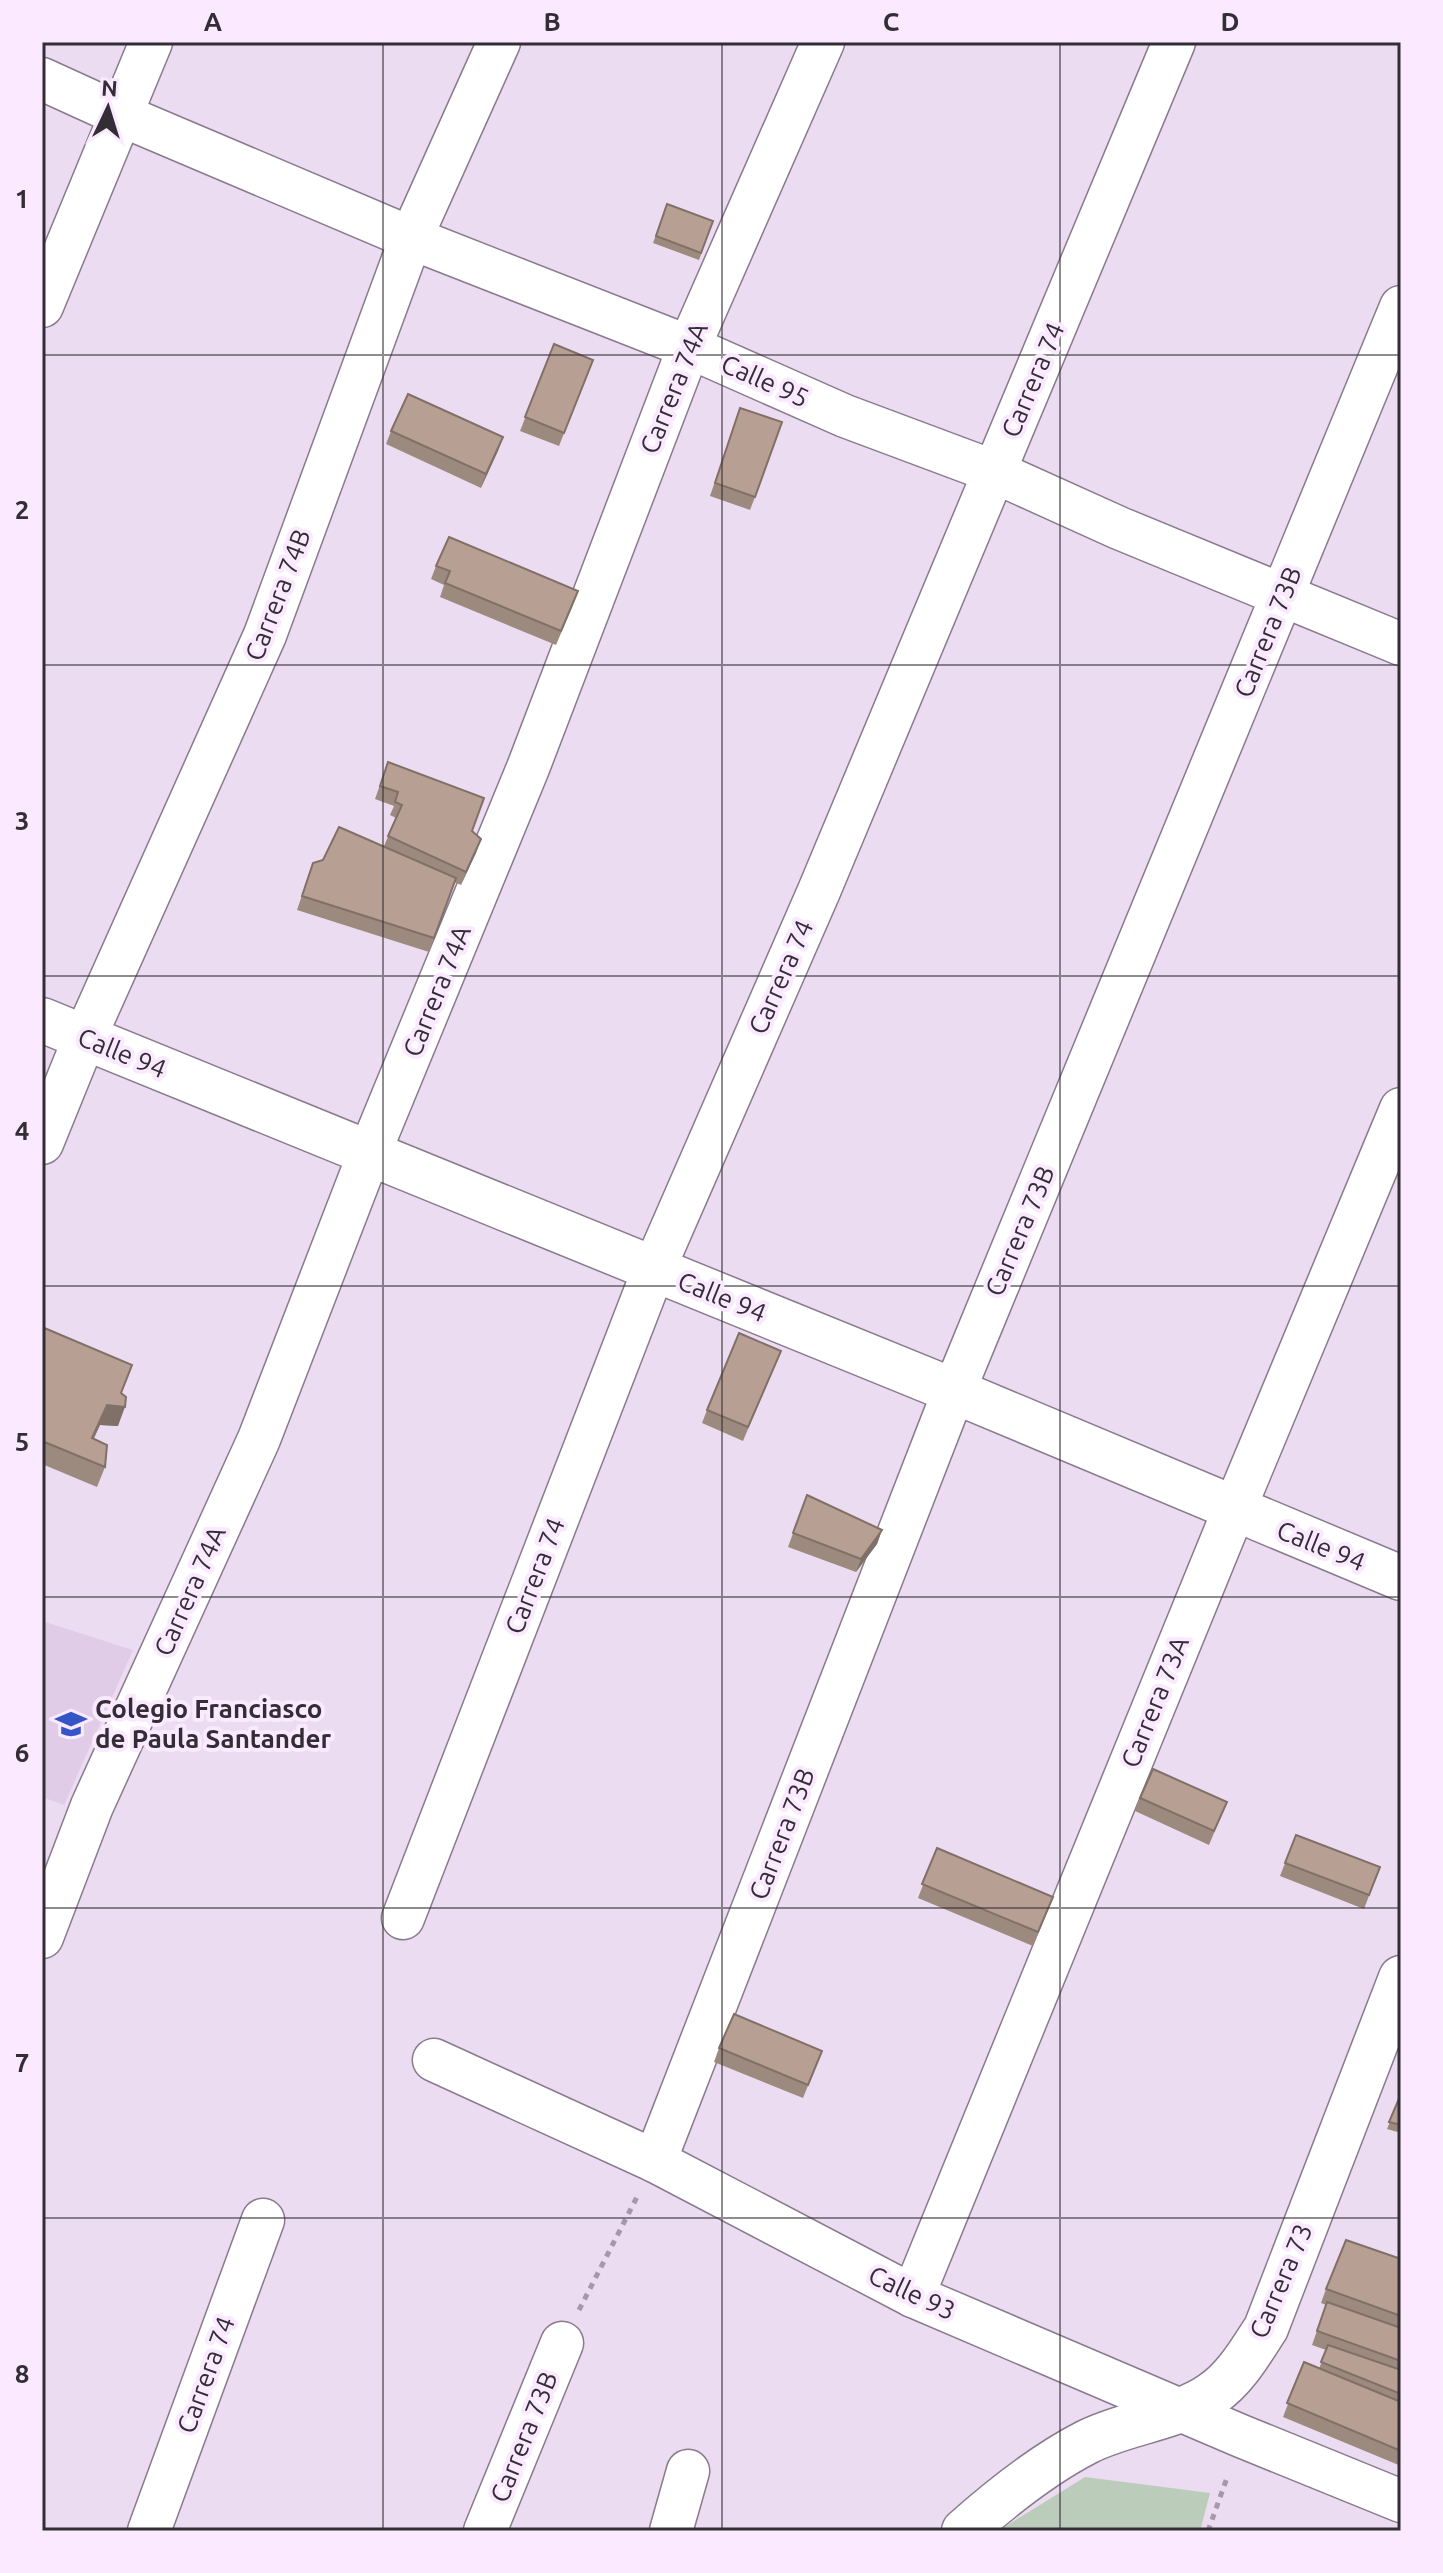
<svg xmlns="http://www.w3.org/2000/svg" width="1443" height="2573" font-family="Ubuntu,sans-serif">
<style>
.built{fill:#e1cce7}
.park{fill:#bcccbb}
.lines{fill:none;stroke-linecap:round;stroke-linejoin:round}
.street-casing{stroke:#897a8d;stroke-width:45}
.secondary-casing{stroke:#897a8d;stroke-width:47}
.path{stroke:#a598a8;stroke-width:5;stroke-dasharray:6 6;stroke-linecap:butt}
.street{stroke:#fff;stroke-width:42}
.secondary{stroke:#fff;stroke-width:44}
.wall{fill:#9d8a7e}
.shaded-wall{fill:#807067}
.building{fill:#b7a093;stroke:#807067;stroke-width:2}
.grid{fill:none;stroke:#332d35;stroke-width:2;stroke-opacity:0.55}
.labels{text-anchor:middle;stroke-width:8;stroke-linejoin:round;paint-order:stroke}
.street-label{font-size:26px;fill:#332d35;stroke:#fae9ff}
.poi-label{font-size:26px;font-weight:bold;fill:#332d35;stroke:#fae9ff;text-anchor:start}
.neatline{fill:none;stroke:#332d35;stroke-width:3}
.grid-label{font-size:26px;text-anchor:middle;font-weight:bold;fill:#332d35}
</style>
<rect width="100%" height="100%" fill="#ecdcf1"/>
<!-- built -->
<polygon class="built" points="42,1621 133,1650 64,1805 42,1797"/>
<!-- park -->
<polygon class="park" points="1085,2477 1210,2493 1200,2531 998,2531"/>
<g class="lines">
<defs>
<g id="street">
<polyline points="42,79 121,115 411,238 689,347 845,416 995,472 1119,528 1401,644"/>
<polyline points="42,306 151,42"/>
<polyline points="42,1143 85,1037 265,635 411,238 499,42"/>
<polyline points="403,1918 654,1269 819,891 1174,42"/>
<polyline points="42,1937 92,1806 259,1439 369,1154 528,768 689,347 823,42"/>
<polyline points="434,2060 655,2161 913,2296 1241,2436 1401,2501"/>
<polyline points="655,2161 954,1391 1401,307"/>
<polyline points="913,2296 1234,1510 1401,1109"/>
<polyline points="149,2531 263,2220"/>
<polyline points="485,2531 562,2343"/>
<polyline points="671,2531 688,2471"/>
</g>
<g id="secondary">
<polyline points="42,1020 954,1391 1401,1578"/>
<path d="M964 2531C1001 2498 1042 2465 1087 2442 1126 2422 1176 2419 1212 2394 1235 2379 1251 2351 1266 2328L1401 1978"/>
</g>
</defs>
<!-- street casing -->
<use href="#street" class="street-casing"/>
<!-- secondary casing -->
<use href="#secondary" class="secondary-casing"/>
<!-- path -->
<g class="path">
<polyline points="579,2310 637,2197"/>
<polyline points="1208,2531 1228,2475"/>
</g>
<!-- street -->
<use href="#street" class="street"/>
<!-- secondary -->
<use href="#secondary" class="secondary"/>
</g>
<!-- wall -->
<g class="wall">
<polygon points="667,204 713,221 699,260 653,243"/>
<polygon points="554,344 593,360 559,446 520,431"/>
<polygon points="740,408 755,497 750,510 710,496"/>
<polygon points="391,431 503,437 481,488 386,444"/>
<polygon points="436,566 573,605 556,645 440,597 444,585 431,579"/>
<polygon points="388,762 481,839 461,885 454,882 429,952 297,910 313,863 323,860 384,846 396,818 390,815 394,806 375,799"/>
<polygon points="42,1327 121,1394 118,1426 100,1425 93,1439 105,1467 97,1487 42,1464"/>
<polygon points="781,1351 743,1441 702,1423 707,1410"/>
<polygon points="807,1495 882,1530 877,1544 856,1572 788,1547"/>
<polygon points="1140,1798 1227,1802 1209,1845 1135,1811"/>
<polygon points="1296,1835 1380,1867 1364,1909 1280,1876"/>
<polygon points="937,1848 1053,1897 1033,1946 918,1898"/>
<polygon points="719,2048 822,2051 803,2098 714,2062"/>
<polygon points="1401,2094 1401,2133 1387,2129"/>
<polygon points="1401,2259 1401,2466 1283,2417 1304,2362 1319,2369 1326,2350 1312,2345 1326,2305 1321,2303 1326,2289"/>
</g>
<!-- shaded-wall -->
<g class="shaded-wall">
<polygon points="503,437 498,451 481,488 486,474"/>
<polygon points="481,839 476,853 461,885 466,872"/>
<polygon points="132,1365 116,1406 125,1407 118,1426 100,1425 85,1458 107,1405"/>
<polygon points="882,1530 877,1544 856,1572 861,1559"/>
</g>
<!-- building -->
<g class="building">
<polygon points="667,204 713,221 701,253 656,236"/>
<polygon points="554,344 593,360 564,433 525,417"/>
<polygon points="408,394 503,437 486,474 391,431"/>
<polygon points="740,408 782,422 755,497 715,483"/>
<polygon points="449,537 578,591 561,631 445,583 450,571 436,566"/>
<polygon points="388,762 484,798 472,831 481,839 466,872 388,836 402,805 395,802 398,792 380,786"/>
<polygon points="339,827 456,878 434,938 302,896 313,863 323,860"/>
<polygon points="42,1327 132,1365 121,1393 126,1397 125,1407 107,1405 92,1438 107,1445 105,1467 42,1441"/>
<polygon points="739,1333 781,1351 748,1427 707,1410"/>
<polygon points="807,1495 882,1530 861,1559 793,1533"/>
<polygon points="1153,1769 1227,1802 1214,1831 1140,1798"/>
<polygon points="1296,1835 1380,1867 1369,1895 1285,1863"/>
<polygon points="937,1848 1053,1897 1038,1932 922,1884"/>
<polygon points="734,2014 822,2051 808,2085 719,2048"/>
<polygon points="1401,2094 1401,2125 1389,2122"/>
<polygon points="1346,2240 1401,2259 1401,2316 1326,2289"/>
<polygon points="1327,2302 1401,2328 1401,2361 1317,2331"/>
<polygon points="1328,2345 1401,2370 1401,2394 1321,2362"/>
<polygon points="1304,2362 1401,2402 1401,2451 1287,2403"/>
</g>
<!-- grid -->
<path class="grid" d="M383 42V2531M722 42V2531M1060 42V2531M42 355H1401M42 665H1401M42 976H1401M42 1286H1401M42 1597H1401M42 1908H1401M42 2218H1401"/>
<!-- icons -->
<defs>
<symbol id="school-bare" viewBox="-9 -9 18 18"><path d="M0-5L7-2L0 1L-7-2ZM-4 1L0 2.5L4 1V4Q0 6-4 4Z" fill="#3555c6" stroke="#fae9ff" stroke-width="2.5" paint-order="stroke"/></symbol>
</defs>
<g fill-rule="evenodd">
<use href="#school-bare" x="49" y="1702" width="44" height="44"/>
</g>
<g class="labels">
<!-- street labels -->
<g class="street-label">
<text transform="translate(1033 380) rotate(-67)" y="9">Carrera 74</text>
<text transform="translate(765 381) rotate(24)" y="9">Calle 95</text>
<text transform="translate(674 388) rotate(-68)" y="9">Carrera 74A</text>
<text transform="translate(278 595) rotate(-69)" y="9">Carrera 74B</text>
<text transform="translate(1268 632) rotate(-68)" y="9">Carrera 73B</text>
<text transform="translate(781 977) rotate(-66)" y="9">Carrera 74</text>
<text transform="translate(437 991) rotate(-68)" y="9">Carrera 74A</text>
<text transform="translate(122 1053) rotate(22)" y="9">Calle 94</text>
<text transform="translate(1020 1231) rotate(-67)" y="9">Carrera 73B</text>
<text transform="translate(722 1297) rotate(22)" y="9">Calle 94</text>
<text transform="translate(1321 1546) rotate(22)" y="9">Calle 94</text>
<text transform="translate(535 1576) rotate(-69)" y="9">Carrera 74</text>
<text transform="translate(190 1591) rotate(-66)" y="9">Carrera 74A</text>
<text transform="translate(1155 1702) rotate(-68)" y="9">Carrera 73A</text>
<text transform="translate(782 1834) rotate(-69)" y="9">Carrera 73B</text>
<text transform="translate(1281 2281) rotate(-67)" y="9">Carrera 73</text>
<text transform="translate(912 2293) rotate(25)" y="9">Calle 93</text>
<text transform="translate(206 2375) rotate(-70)" y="9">Carrera 74</text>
<text transform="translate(524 2437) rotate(-68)" y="9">Carrera 73B</text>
</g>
<!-- poi labels -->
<g class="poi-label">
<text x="95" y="1718">Colegio Franciasco<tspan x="95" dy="30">de Paula Santander</tspan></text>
</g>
</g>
<!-- border -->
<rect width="1443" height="2573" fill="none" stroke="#fae9ff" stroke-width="88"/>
<!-- north arrow -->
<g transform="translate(108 108) rotate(4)" stroke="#fae9ff" stroke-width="6" paint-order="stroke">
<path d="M0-6L14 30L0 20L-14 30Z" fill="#332d35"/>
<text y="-12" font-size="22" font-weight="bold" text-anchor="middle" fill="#332d35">N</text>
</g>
<rect x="44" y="44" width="1355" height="2485" class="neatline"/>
<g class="grid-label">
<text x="213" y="31">A</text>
<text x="552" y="31">B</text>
<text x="891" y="31">C</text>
<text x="1230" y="31">D</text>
<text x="22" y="208">1</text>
<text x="22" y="519">2</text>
<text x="22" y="830">3</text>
<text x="22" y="1140">4</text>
<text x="22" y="1451">5</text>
<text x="22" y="1762">6</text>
<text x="22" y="2072">7</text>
<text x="22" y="2383">8</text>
</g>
</svg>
